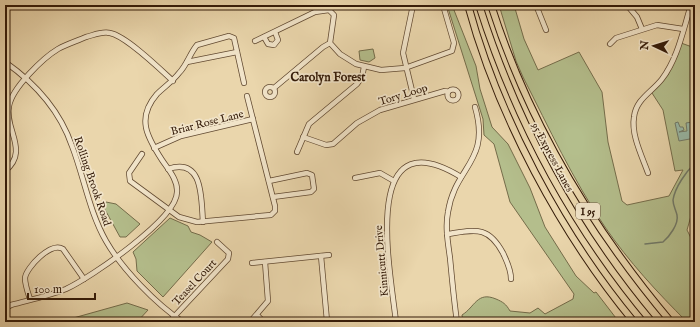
<svg xmlns="http://www.w3.org/2000/svg" width="700" height="327" font-family="'IM FELL English',serif">
<style>
.green{fill:#b4be8c;stroke:#746c4a}
.water{fill:#98b9a8;stroke:#707968}
.lines{fill:none;stroke-linecap:round;stroke-linejoin:round}
.stream{stroke:#707968;stroke-width:1.5}
.minor-casing{stroke:#614931;stroke-width:6}
.highway-casing{stroke:#331a08;stroke-width:8}
.minor{stroke:#f1e4c9;stroke-width:4.5}
.highway{stroke:#ead6ac;stroke-width:6}
.labels{text-anchor:middle;stroke-width:3.5;stroke-linejoin:round;paint-order:stroke}
.shield{fill:#f1e4c9;stroke:#6c5742;stroke-width:1}
.shield-label{font-size:10px;font-weight:bold;fill:#331a08}
.street-label{font-size:11px;fill:#331a08;stroke:#f1e4c9}
.neighbourhood-label{font-size:12px;font-weight:bold;fill:#331a08;stroke:#f1e4c9}
</style>
<rect width="100%" height="100%" fill="#ead6ac"/>
<filter id="stains"><feTurbulence type="fractalNoise" baseFrequency=".005" numOctaves="4"/><feColorMatrix values="0 0 0 0 .2 0 0 0 0 .09 0 0 0 0 .02 0 0 0 .5 -.17"/></filter>
<radialGradient id="worn" r=".72"><stop offset=".6" stop-color="#630" stop-opacity="0"/><stop offset="1" stop-color="#630" stop-opacity=".3"/></radialGradient>
<!-- green -->
<g class="green">
<path d="M447 5H452L476 66 480 89 492 127 508 144 530 188 545 227 576 276 594 293 596 292 619 322H463L462 315C475 307 477 291 496 299 503 302 506 304 510 311L530 313 538 308 545 314 573 299 574 294 510 202 494 144 484 135 483 119Z"/>
<path d="M499 5H514L524 39 538 70 579 52 602 92 608 142 622 201 627 205 669 196 683 170 675 171 663 110 652 93 668 75 681 43 695 48V202L687 230 695 246V322H687C657 292 629 262 605 227 573 180 549 128 523 77L516 61Z"/>
<polygon points="373,49 375,58 369,62 360,60 359,51"/>
<polygon points="106,202 116,204 140,224 126,237 120,237 103,206"/>
<polygon points="170,218 188,226 191,232 200,235 212,242 163,297 137,271 136,259 133,252"/>
<polygon points="127,303 148,310 137,322 59,322"/>
</g>
<!-- water -->
<polygon class="water" points="678,122 680,127 683,127 684,130 679,132 687,131 686,123 692,122 695,138 679,141 675,123"/>
<g class="lines">
<!-- stream -->
<path class="stream" d="M645 244 663 242C669 237 679 224 677 215 676 210 673 206 673 200 675 187 686 172 695 163"/>
<defs>
<g id="minor">
<polyline points="413,5 403,53 414,99"/>
<polyline points="536,5 546,30"/>
<polyline points="627,5 637,17 642,29"/>
<polyline points="264,37 268,44 274,45 278,40 275,32"/>
<polyline points="255,41 315,12 329,10 334,15 330,43 340,54 356,64 381,70 405,68 452,51 454,43 443,5"/>
<polyline points="610,44 616,38 657,25 683,29"/>
<path d="M5 62C35 83 60 111 72 146 84 177 89 211 106 241 122 269 156 304 183 322"/>
<polyline points="187,62 237,52"/>
<circle cx="270" cy="92" r="5"/>
<polyline points="274,88 323,47 330,43"/>
<circle cx="453" cy="95" r="5.5"/>
<polyline points="303,137 326,145 333,144 357,123 380,110 445,91 448,92"/>
<polyline points="154,148 181,136 253,119"/>
<polyline points="297,152 309,124 357,84 362,77 364,67"/>
<polyline points="142,154 129,173 130,181 179,217 197,222 271,215 275,211 275,206 247,96"/>
<path d="M168 169C204 157 201 199 203 222"/>
<path d="M5 171C30 151 4 129 9 106 12 88 43 58 58 49 67 44 77 41 86 37 94 35 102 31 110 33 126 36 159 68 173 81"/>
<path d="M648 173C642 156 631 135 634 117 636 99 652 92 662 79 678 58 683 30 691 5"/>
<polyline points="355,178 380,173 394,181"/>
<polyline points="269,181 307,173 312,175 314,189 311,192 273,197"/>
<path d="M447 234C475 230 488 225 503 253 507 262 511 269 511 279"/>
<polyline points="321,256 327,321"/>
<polyline points="252,263 329,255"/>
<path d="M30 299C28 293 25 285 25 278 26 268 51 241 63 249L84 279"/>
<path d="M5 309 11 305C29 300 49 296 66 289 90 278 177 219 177 192 178 180 168 169 162 160 147 137 136 118 157 94 164 87 173 81 179 73 187 65 190 53 197 45L229 36 234 38 244 83"/>
<polyline points="257,315 264,322"/>
<polyline points="169,322 228,259 229,253 217,242"/>
<polyline points="250,322 268,301 265,262"/>
<path d="M396 322C391 274 358 114 461 177"/>
<path d="M457 322C454 301 452 279 450 258 448 243 445 227 448 212 455 166 491 162 475 107"/>
</g>
<g id="highway">
<path d="M468 5C498 116 561 234 634 322"/>
<path d="M479 5C516 122 573 228 652 322"/>
<path d="M491 5C529 124 591 227 671 322"/>
</g>
</defs>
<!-- minor casing -->
<use href="#minor" class="minor-casing"/>
<!-- highway casing -->
<use href="#highway" class="highway-casing"/>
<!-- minor -->
<use href="#minor" class="minor"/>
<!-- highway -->
<use href="#highway" class="highway"/>
</g>
<g class="labels">
<!-- shield labels -->
<rect class="shield" x="576" y="203" width="24" height="16" rx="3"/>
<g class="shield-label">
<text x="588" y="215">I 95</text>
</g>
<!-- street labels -->
<g class="street-label">
<text transform="translate(403 94) rotate(-17)" y="4">Tory Loop</text>
<text transform="translate(207 122) rotate(-14)" y="4">Briar Rose Lane</text>
<text transform="translate(553 157) rotate(62)" y="4">95 Express Lanes</text>
<text transform="translate(93 181) rotate(71)" y="4">Rolling Brook Road</text>
<text transform="translate(381 261) rotate(-95)" y="4">Kinnicutt Drive</text>
<text transform="translate(194 282) rotate(-47)" y="4">Teasel Court</text>
</g>
<!-- neighbourhood labels -->
<g class="neighbourhood-label">
<text x="328" y="81">Carolyn Forest</text>
</g>
</g>
<!-- margin -->
<rect width="700" height="327" fill="none" stroke="#ead6ac" stroke-width="20"/>
<rect x="6" y="6" width="688" height="315" fill="none" stroke="#331a08" stroke-width="2"/>
<rect x="10" y="10" width="680" height="307" fill="none" stroke="#331a08"/>
<!-- north arrow -->
<g transform="translate(654 46) rotate(274)" stroke="#f1e4c9" stroke-width="3" paint-order="stroke">
<path d="M0-3L7 15L0 10L-7 15Z" fill="#331a08"/>
<text y="-6" font-size="11" font-weight="bold" text-anchor="middle" fill="#331a08">N</text>
</g>
<!-- scale -->
<path d="M28 293v6h67v-6" fill="none" stroke="#331a08" stroke-width="2"/>
<text x="34" y="293" font-size="12" fill="#331a08" stroke="#f1e4c9" stroke-width="3" paint-order="stroke">100 m</text>
<rect width="100%" height="100%" filter="url(#stains)"/>
<rect width="100%" height="100%" fill="url(#worn)"/>
</svg>
